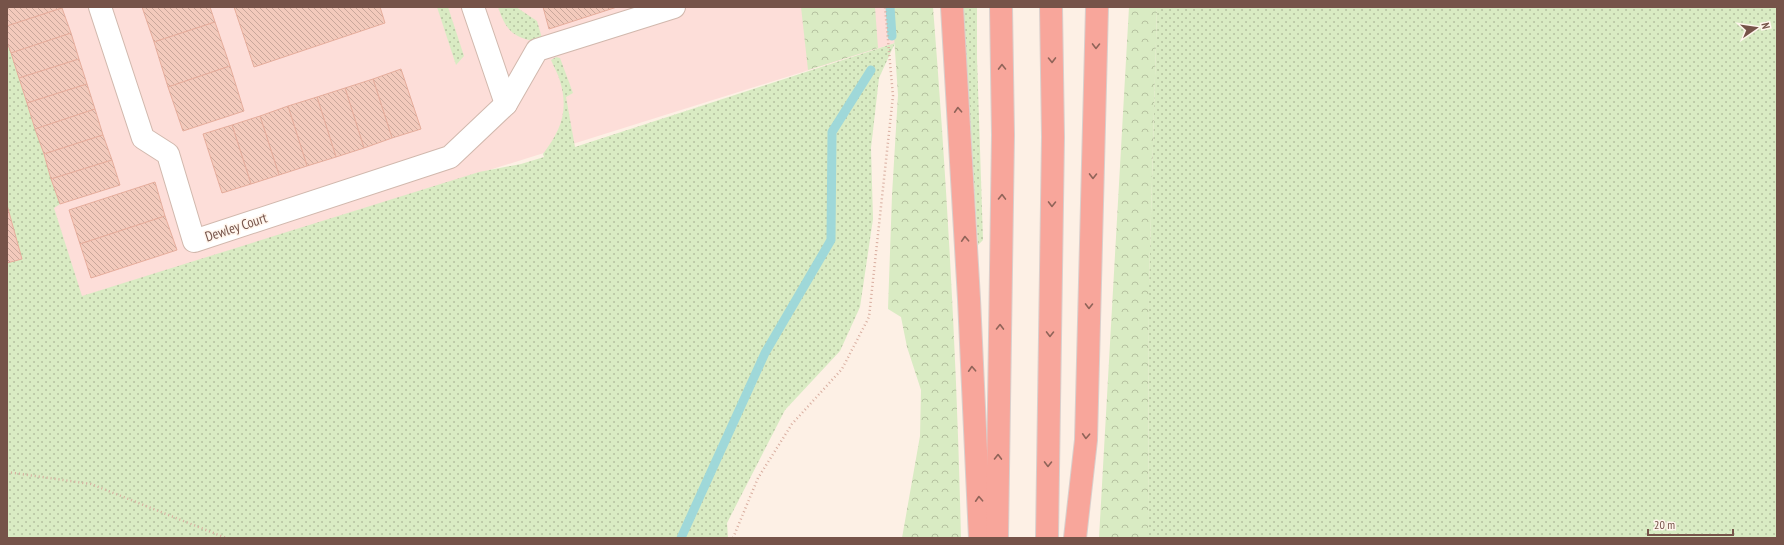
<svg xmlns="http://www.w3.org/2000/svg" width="1784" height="545" font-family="'PT Sans Narrow',sans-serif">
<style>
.commercial{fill:#fdded9}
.grass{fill:url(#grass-dots)}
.forest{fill:url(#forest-crowns)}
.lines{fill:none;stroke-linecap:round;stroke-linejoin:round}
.stream{stroke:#9fd8d9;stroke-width:9}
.building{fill:url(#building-back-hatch);stroke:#e6ad9c}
.minor-casing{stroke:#d1b8ad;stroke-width:24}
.highway-casing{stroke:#d9cfcc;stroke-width:24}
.path{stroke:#d8ad9f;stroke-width:2.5;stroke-dasharray:1 3;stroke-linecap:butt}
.minor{stroke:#fff;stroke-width:22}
.highway{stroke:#f8a69b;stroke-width:22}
.oneway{stroke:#906459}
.labels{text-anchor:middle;stroke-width:3;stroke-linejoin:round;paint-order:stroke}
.street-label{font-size:14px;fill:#765349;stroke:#fff5ec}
</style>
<defs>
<pattern id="grass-dots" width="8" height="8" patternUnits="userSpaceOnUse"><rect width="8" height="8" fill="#d9ebc3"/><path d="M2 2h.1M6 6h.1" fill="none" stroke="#b5c1a0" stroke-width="1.8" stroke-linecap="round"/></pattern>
<pattern id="forest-crowns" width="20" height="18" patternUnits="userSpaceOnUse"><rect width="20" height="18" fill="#d9ebc3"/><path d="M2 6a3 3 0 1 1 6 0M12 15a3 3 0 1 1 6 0" fill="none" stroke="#b5c1a0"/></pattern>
<pattern id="building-back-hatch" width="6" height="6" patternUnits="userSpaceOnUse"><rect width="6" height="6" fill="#f3cabc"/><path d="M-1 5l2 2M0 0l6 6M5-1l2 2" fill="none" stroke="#c9a79b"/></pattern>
</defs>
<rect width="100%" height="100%" fill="#fdf0e5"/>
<!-- commercial -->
<polygon class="commercial" points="7,7 892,7 895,43 7,321"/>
<!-- grass -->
<g class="grass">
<polygon points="437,7 448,7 464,56 456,65"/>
<path d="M498 7H516L537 21 542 38 533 41C511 36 505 28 498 7Z"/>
<polygon points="963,7 977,7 977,58 983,240 978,245"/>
<polygon points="1157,7 1777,7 1777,538 1148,538 1149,285"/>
<path d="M7 41 60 204 54 208 82 296 479 172 521 164 544 157 543 154C561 130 569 111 560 81 558 74 554 67 551 60L556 57 560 58 573 93 566 97 575 147 895 43 879 78 871 148 873 219 860 307 840 351 785 410 727 523 728 538H7V263L21 259 7 205Z"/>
</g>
<!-- forest -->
<g class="forest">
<polygon points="801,7 875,7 878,48 808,70"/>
<path d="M892 7H933C947 184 957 361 961 538H902L920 436 921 390 907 347 901 317 888 309 892 195 898 95Z"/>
<polygon points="1129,7 1157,7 1149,285 1148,538 1099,538"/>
</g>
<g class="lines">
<!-- stream -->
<g class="stream">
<polyline points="890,7 892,36"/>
<polyline points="681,538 765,353 831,240 832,132 871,70"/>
</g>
</g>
<!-- building -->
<g class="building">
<polygon points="7,7 62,7 62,8 7,26"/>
<polygon points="142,7 210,7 215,22 154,42"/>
<polygon points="234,7 380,7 385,23 254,67"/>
<polygon points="543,7 617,7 549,29"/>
<polygon points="62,8 71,33 11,53 7,42 7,26"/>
<polygon points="215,22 230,66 168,87 154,42"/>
<polygon points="71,33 79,59 19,78 11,53"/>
<polygon points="79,59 87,84 27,103 19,78"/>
<polygon points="230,66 244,111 183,131 168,87"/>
<polygon points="401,69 421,129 392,138 373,79"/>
<polygon points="373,79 392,138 364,148 345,88"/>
<polygon points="87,84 95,109 35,129 27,103"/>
<polygon points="345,88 364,148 336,157 317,97"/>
<polygon points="317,97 336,157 307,166 288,106"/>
<polygon points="288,106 307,166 279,175 260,116"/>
<polygon points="95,109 103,135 44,154 35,129"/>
<polygon points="260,116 279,175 251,184 232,125"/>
<polygon points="232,125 251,184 222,193 203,134"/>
<polygon points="103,135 112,160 51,179 44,154"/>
<polygon points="112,160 120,185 60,204 51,179"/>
<polygon points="155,182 165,216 80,244 69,210"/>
<polygon points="7,205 22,259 7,263"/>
<polygon points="165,216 177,250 91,278 80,244"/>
</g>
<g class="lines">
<defs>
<g id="minor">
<polyline points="100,7 143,138 168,154 194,241 450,157 506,104 537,50 674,7"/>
<polyline points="473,7 506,104"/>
</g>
<g id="highway">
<polyline points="952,7 969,299 980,538"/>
<polyline points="997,538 1003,135 1001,7"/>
<polyline points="1047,538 1053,137 1051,7"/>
<polyline points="1075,538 1086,440 1097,7"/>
</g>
</defs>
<!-- minor casing -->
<use href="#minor" class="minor-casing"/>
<!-- highway casing -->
<use href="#highway" class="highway-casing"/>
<!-- path -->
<g class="path">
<polyline points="7,472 91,484 226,538"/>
<polyline points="733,538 758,478 792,424 842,369 869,317 893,96 885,7"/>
</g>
<!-- minor -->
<use href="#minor" class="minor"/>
<!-- highway -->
<use href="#highway" class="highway"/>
</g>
<!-- one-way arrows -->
<defs><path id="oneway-chevron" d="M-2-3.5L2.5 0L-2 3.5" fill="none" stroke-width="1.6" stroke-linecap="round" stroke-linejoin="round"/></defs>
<g class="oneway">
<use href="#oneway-chevron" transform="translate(1096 46) rotate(91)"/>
<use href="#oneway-chevron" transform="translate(1052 60) rotate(89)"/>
<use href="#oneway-chevron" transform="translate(1002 67) rotate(-91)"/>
<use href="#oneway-chevron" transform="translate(958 110) rotate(-93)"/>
<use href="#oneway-chevron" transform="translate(1093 176) rotate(91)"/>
<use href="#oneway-chevron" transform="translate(1002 197) rotate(-89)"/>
<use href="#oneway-chevron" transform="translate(1052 204) rotate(91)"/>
<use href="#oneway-chevron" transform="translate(965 239) rotate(-93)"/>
<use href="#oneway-chevron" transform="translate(1089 306) rotate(91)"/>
<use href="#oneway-chevron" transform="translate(1000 327) rotate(-89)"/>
<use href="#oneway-chevron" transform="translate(1050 334) rotate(91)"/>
<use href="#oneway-chevron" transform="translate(972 369) rotate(-93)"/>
<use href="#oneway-chevron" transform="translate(1086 436) rotate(93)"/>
<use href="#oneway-chevron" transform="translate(998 457) rotate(-89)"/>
<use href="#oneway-chevron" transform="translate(1048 464) rotate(91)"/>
<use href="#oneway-chevron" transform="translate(979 499) rotate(-93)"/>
</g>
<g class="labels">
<!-- street labels -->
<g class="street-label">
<text transform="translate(236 227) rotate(-18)" y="5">Dewley Court</text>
</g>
</g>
<!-- border -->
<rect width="1784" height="545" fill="none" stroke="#765349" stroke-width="16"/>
<!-- north arrow -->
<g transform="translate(1756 28) rotate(77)" stroke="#fff5ec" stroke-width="3" paint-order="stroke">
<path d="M0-3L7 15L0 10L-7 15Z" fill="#765349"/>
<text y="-6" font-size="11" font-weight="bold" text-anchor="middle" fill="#765349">N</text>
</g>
<!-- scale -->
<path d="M1648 529v6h85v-6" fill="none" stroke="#765349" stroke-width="2"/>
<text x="1654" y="529" font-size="12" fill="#765349" stroke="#fff5ec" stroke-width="3" paint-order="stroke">20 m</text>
</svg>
